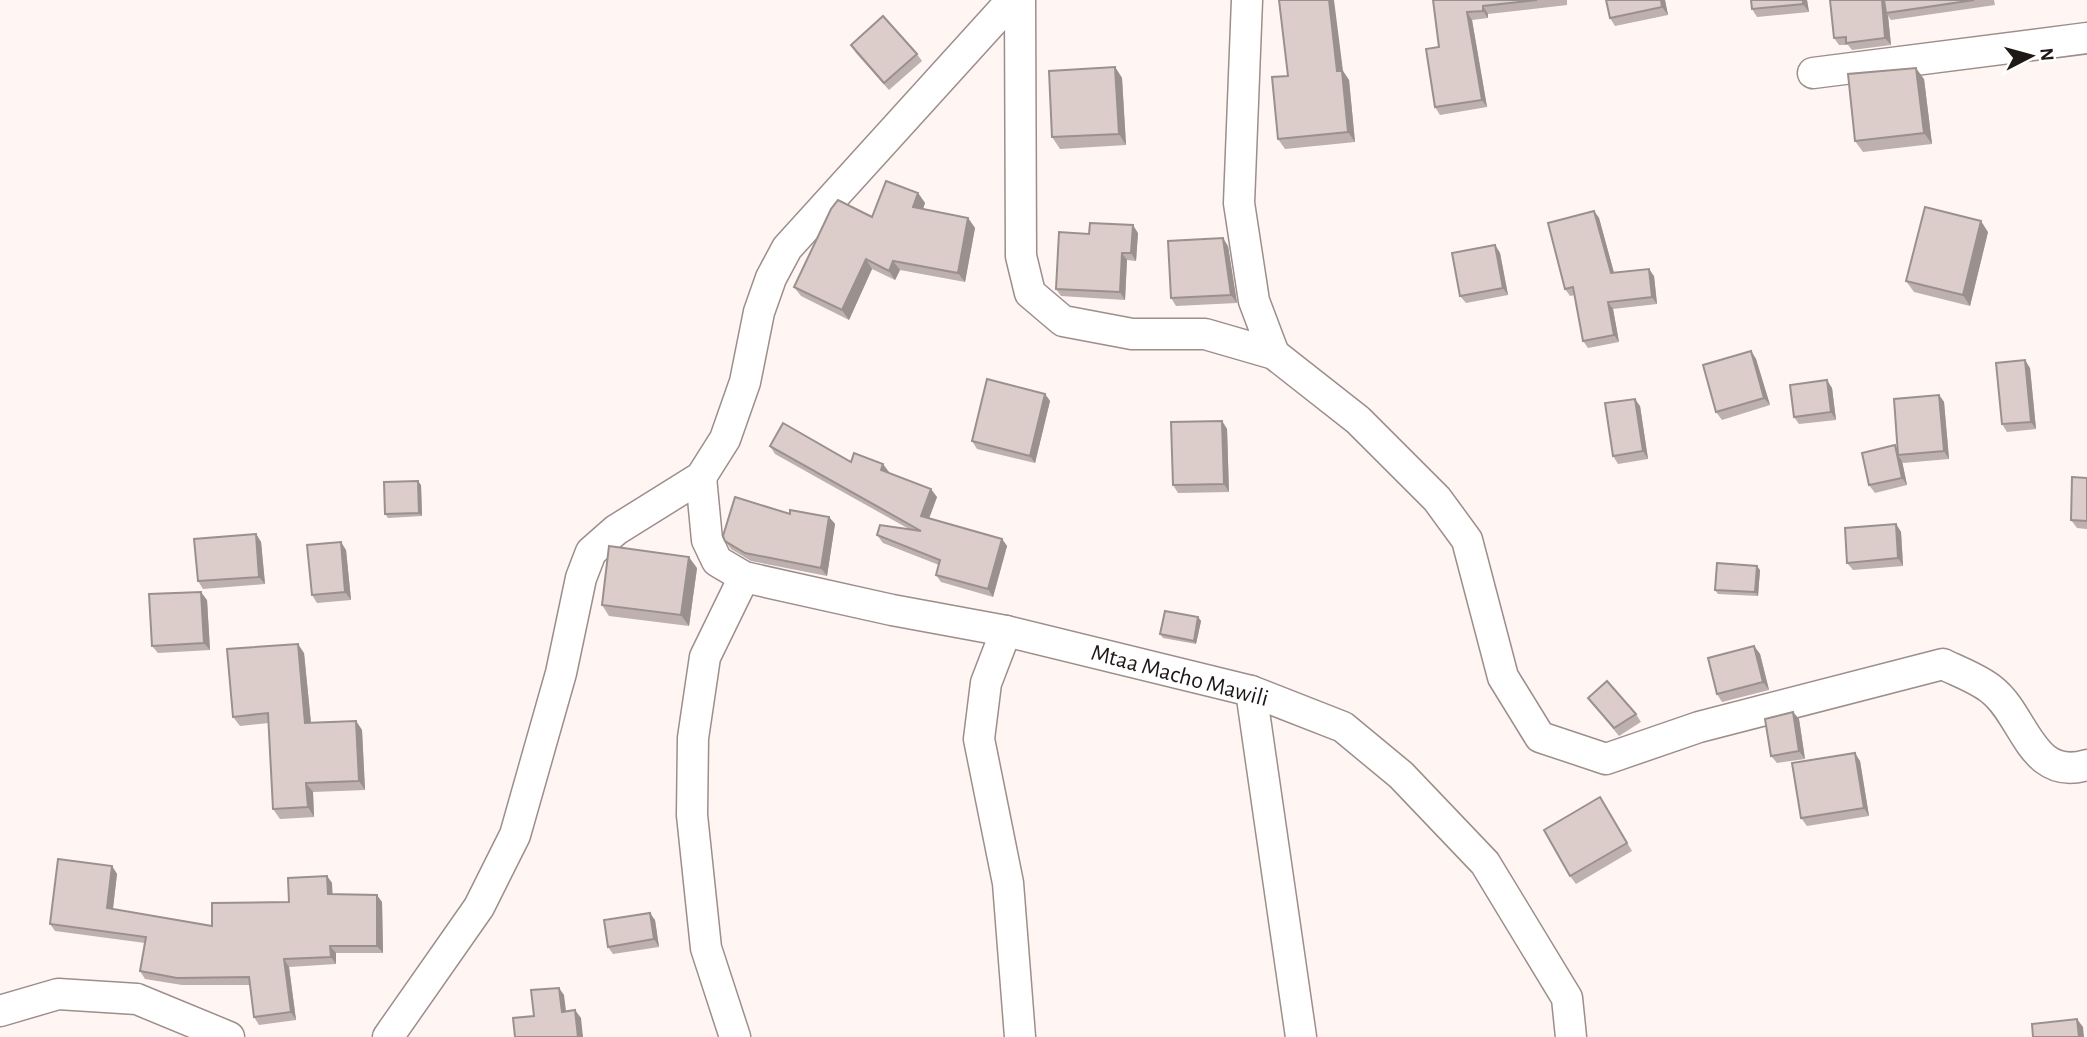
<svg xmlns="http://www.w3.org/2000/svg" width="2087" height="1037" font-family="'Alegreya Sans',sans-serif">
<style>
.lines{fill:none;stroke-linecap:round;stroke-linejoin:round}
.minor-casing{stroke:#9c8e8b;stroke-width:33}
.minor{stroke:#fff;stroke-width:30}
.wall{fill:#bdb0ae}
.shaded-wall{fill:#9a908d}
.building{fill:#dccdca;stroke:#9a908d;stroke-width:2}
.labels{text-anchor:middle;stroke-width:6;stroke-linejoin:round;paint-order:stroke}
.street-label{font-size:24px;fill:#1e1817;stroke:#fff}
</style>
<rect width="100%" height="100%" fill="#fff5f3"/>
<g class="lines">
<defs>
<g id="minor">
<path d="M1020 0 1021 256 1030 293 1063 321 1132 334H1205L1274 354 1358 420 1437 499 1467 540 1503 677 1540 737 1606 759 1699 727 1943 664C1959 672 1979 679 1992 690 2025 716 2031 782 2087 765"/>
<polyline points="1247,0 1239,203 1254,301 1274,354"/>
<polyline points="1813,73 2087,38"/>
<polyline points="701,477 707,540 717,561 744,577 892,610 1006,631 1251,691 1343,727 1401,775 1485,863 1567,998 1571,1037"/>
<polyline points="1006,631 986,683 979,739 1008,883 1020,1037"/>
<polyline points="1251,691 1301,1037"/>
<polyline points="0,1011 58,994 137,999 229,1037"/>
<polyline points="388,1037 479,907 515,835 561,673 581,578 591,552 616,530 701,477 725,439 745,382 759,312 771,278 787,248 1012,0"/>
<polyline points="735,1037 706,948 692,815 693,738 705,657 744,577"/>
</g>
</defs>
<!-- minor casing -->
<use href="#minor" class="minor-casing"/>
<!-- minor -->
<use href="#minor" class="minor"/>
</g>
<!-- wall -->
<g class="wall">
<polygon points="1433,0 1567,0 1567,5 1488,14 1488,18 1472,20 1487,107 1440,115 1435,107 1439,47"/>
<polygon points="1606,0 1665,0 1668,15 1615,26 1610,18"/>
<polygon points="1807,0 1809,12 1757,17 1752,9"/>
<polygon points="1830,0 1994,0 1995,5 1891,20 1888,16 1891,45 1852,50 1848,45 1839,45 1834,38"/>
<polygon points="851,45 917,54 922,61 889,90 856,53"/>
<polygon points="1115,67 1122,78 1126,145 1060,149 1052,137"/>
<polygon points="1343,71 1349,80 1355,142 1285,149 1278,139"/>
<polygon points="1924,79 1932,144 1863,152 1855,141"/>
<polygon points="918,193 925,203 923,209 968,218 975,228 965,282 900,270 895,280 872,269 849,320 801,296 794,287 872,217"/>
<polygon points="1594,211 1599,218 1614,273 1654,276 1657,304 1613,309 1619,342 1588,348 1583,341 1575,295 1570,296 1565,289"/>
<polygon points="1988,232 1970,306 1914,292 1906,281"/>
<polygon points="1138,233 1136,261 1127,260 1125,300 1061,296 1056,289 1089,234"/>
<polygon points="1495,245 1500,253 1508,295 1466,303 1460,296"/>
<polygon points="1228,246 1237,303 1176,306 1171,298"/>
<polygon points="1751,351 1756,359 1770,405 1722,420 1716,412"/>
<polygon points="2030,368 2036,429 2007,432 2002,424"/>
<polygon points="1832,388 1836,420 1799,424 1794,417"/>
<polygon points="1045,394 1050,401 1035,463 977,449 972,441"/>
<polygon points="1939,395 1944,402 1949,459 1903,463 1902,461 1907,485 1875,493 1869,485"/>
<polygon points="1640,406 1648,459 1618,464 1613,456"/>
<polygon points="1222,421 1227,429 1229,492 1178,493 1173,485"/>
<polygon points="770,446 851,462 889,472 888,473 937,497 929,518 1002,539 1007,546 993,597 941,582 936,575 939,565 883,543 877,535 909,529 775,454"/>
<polygon points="2087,478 2087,529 2077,528 2071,520"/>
<polygon points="421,485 422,516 388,518 385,514"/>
<polygon points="790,514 829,517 835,524 827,576 751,561 731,549 725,541"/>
<polygon points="1896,524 1901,532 1903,566 1853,570 1847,563"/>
<polygon points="256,534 261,542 265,584 203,589 198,581"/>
<polygon points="346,550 351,600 317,603 312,595"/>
<polygon points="697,568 689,626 609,616 602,605"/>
<polygon points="1760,570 1758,596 1718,594 1715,590"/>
<polygon points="207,600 210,650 158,653 152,646"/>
<polygon points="1198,617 1201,621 1196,644 1163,638 1160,634"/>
<polygon points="1754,646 1760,654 1769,690 1722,702 1717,694"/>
<polygon points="304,653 311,723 356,721 362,730 365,790 313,792 314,817 280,819 273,809 269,723 240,726 233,717"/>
<polygon points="1588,698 1636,714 1641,722 1619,736"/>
<polygon points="1793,712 1799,719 1805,759 1777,763 1771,756"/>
<polygon points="1860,761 1869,816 1807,826 1801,818"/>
<polygon points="1605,805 1632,851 1576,884 1570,876"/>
<polygon points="112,866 117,874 113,909 212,926 289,902 327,876 332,883 332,894 382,902 383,953 336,953 336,964 289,967 296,1020 259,1025 254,1017 250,985 182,985 145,979 140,971 145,943 55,931 50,924"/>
<polygon points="655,920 659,947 613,954 608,947"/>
</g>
<!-- shaded-wall -->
<g class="shaded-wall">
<polygon points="1329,0 1334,0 1343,71 1349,80 1355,142 1348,132 1337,71"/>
<polygon points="1661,0 1665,0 1668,15 1662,7"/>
<polygon points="1803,0 1807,0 1809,12 1803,4"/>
<polygon points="1882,0 1886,0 1886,13 1888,16 1891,45 1885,38"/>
<polygon points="1483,6 1488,14 1488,18 1483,11"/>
<polygon points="1467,12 1472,20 1487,107 1482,100"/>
<polygon points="1115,67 1122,78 1126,145 1119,134"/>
<polygon points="1916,68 1924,79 1932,144 1924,133"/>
<polygon points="918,193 925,203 920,217 913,207"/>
<polygon points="1594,211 1599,218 1616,280 1611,273"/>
<polygon points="968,218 975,228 965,282 958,273"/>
<polygon points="1981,221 1988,232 1970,306 1963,295"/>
<polygon points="1133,225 1138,233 1136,261 1131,253"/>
<polygon points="1223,238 1228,246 1237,303 1231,295"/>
<polygon points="1495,245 1500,253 1508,295 1503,288"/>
<polygon points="1122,253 1127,260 1125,300 1120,292"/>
<polygon points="866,259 872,269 849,320 842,310"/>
<polygon points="893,261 900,270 895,280 889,271"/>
<polygon points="1649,269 1654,276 1657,304 1652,297"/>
<polygon points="1608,302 1613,309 1619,342 1614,335"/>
<polygon points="1751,351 1756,359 1770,405 1764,398"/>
<polygon points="2025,360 2030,368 2036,429 2031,422"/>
<polygon points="1827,380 1832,388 1836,420 1831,412"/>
<polygon points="1045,394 1050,401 1035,463 1030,456"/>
<polygon points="1939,395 1944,402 1949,459 1944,451"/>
<polygon points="1635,399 1640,406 1648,459 1643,451"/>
<polygon points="1222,421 1227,429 1229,492 1224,484"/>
<polygon points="1895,445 1900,453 1898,455 1902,461 1907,485 1902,478"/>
<polygon points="883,464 889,472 886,478 881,470"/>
<polygon points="418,481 421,485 422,516 419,513"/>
<polygon points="931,489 937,497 927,524 921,516"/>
<polygon points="829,517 835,524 827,576 821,568"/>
<polygon points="1896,524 1901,532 1903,566 1898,558"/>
<polygon points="256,534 261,542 265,584 259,577"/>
<polygon points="1002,539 1007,546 993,597 988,589"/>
<polygon points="341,542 346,550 351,600 345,592"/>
<polygon points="689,557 697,568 689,626 681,615"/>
<polygon points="1757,566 1760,570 1758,596 1755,592"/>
<polygon points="201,592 207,600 210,650 204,643"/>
<polygon points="1198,617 1201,621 1196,644 1194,641"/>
<polygon points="298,644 304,653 312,733 305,723"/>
<polygon points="1754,646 1760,654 1769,690 1763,682"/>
<polygon points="1793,712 1799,719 1805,759 1799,751"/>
<polygon points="356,721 362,730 365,790 359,781"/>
<polygon points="1855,753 1860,761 1869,816 1864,808"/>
<polygon points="306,783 313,792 314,817 308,807"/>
<polygon points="112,866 117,874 112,916 107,908"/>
<polygon points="327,876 332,883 333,902 328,894"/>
<polygon points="377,895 382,902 383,953 377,946"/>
<polygon points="650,913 655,920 659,947 654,939"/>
<polygon points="330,946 336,953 336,964 331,957"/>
<polygon points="284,959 289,967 296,1020 291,1012"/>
<polygon points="559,988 564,995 567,1019 562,1012"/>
<polygon points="575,1010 581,1018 583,1037 578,1037"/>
<polygon points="2077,1019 2083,1027 2084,1037 2079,1037"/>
</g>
<!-- building -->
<g class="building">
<polygon points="1279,0 1329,0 1337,71 1342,71 1348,132 1278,139 1272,77 1288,76"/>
<polygon points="1433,0 1537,0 1483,6 1483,11 1467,12 1482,100 1435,107 1426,49 1439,47"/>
<polygon points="1606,0 1661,0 1662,7 1610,18"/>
<polygon points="1751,0 1803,0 1803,4 1752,9"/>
<polygon points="1830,0 1882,0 1885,38 1846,43 1846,37 1834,38"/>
<polygon points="1884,0 1974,0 1886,13"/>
<polygon points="883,16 917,54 884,83 851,45"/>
<polygon points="1115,67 1119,134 1052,137 1049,71"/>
<polygon points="1916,68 1924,133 1855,141 1848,74"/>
<polygon points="886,181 918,193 913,207 968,218 958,273 893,261 889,271 866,259 842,310 794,287 831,209 838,200 872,217"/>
<polygon points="1925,207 1981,221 1963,295 1906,281"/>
<polygon points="1594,211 1611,273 1649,269 1652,297 1608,302 1614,335 1583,341 1573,287 1565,289 1548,223"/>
<polygon points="1090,223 1133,225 1131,253 1122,253 1120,292 1056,289 1059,232 1089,234"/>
<polygon points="1223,238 1231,295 1171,298 1168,241"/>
<polygon points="1495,245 1503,288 1460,296 1452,253"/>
<polygon points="1751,351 1764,398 1716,412 1703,365"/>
<polygon points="2025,360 2031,422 2002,424 1996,363"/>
<polygon points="987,379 1045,394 1030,456 972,441"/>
<polygon points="1827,380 1831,412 1794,417 1790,385"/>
<polygon points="1939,395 1944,451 1898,455 1894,399"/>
<polygon points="1635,399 1643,451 1613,456 1605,403"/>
<polygon points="1222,421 1224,484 1173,485 1171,422"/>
<polygon points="783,423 851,462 854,453 883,464 881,470 931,489 921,516 1002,539 988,589 936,575 940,560 877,535 880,525 921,531 770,446"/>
<polygon points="1895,445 1902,478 1869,485 1862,453"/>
<polygon points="2072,477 2087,478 2087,521 2071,520"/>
<polygon points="418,481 419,513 385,514 384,482"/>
<polygon points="735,497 790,514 790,510 829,517 821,568 745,553 725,541 723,536"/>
<polygon points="1896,524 1898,558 1847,563 1845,528"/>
<polygon points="256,534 259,577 198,581 194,539"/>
<polygon points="341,542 345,592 312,595 307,545"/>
<polygon points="609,546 689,557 681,615 602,605"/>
<polygon points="1717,563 1757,566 1755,592 1715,590"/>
<polygon points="201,592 204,643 152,646 149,594"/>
<polygon points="1165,611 1198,617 1194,641 1160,634"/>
<polygon points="298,644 305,723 356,721 359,781 306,783 308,807 273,809 268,713 233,717 227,649"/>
<polygon points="1754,646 1763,682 1717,694 1708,658"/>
<polygon points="1607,681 1636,714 1614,728 1588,698"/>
<polygon points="1793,712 1799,751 1771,756 1765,719"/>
<polygon points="1855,753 1864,808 1801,818 1792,763"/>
<polygon points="1600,797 1627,843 1570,876 1544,830"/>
<polygon points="58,859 112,866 107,908 212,926 212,903 289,902 288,878 327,876 328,894 377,895 377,946 330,946 331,957 284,959 291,1012 254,1017 249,977 177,978 140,971 146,937 50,924"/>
<polygon points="650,913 654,939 608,947 604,920"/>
<polygon points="559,988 562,1012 575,1010 578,1037 515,1037 513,1018 534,1016 531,990"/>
<polygon points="2077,1019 2079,1037 2033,1037 2032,1024"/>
</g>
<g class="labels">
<!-- street labels -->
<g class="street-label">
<text transform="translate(1180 675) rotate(15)" y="8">Mtaa Macho Mawili</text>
</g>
</g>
<!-- north arrow -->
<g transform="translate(2031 56) rotate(84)" stroke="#ffffff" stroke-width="5" paint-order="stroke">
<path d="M0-5L12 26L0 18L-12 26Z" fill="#1e1817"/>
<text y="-10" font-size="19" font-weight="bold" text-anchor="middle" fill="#1e1817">N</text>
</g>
</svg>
